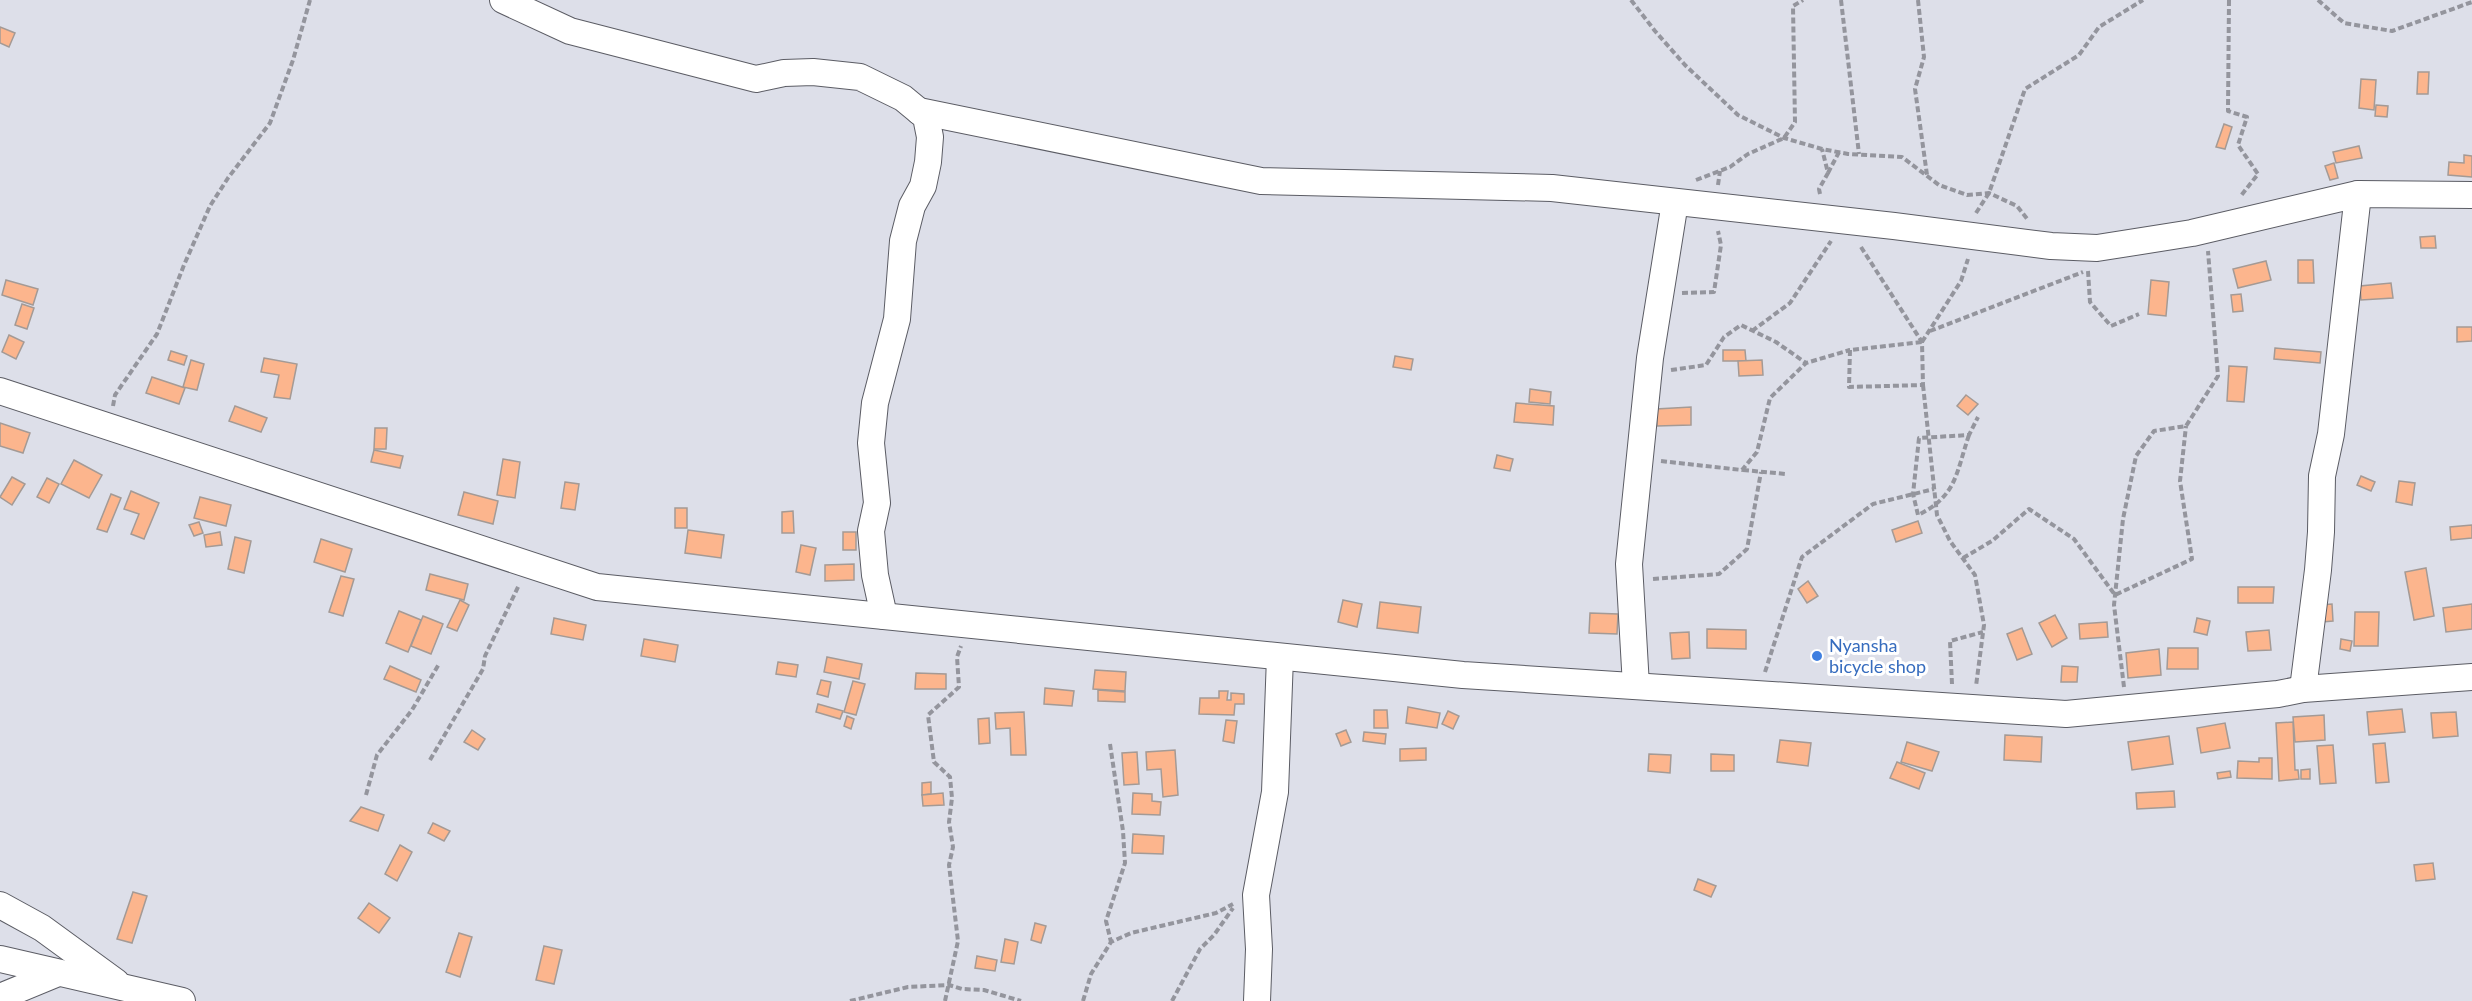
<svg xmlns="http://www.w3.org/2000/svg" width="2472" height="1001" font-family="Lato,sans-serif">
<style>
.building{fill:#fcb58d;stroke:#a49a95;stroke-width:1.5}
.lines{fill:none;stroke-linecap:round;stroke-linejoin:round}
.minor-casing{stroke:#5b5c64;stroke-width:28}
.path{stroke:#94959d;stroke-width:4;stroke-dasharray:6 3;stroke-linecap:butt}
.minor{stroke:#fff;stroke-width:26}
.shop-dot{fill:#3f7fe0;stroke:#fff;stroke-width:2}
.labels{text-anchor:middle;stroke-width:6;stroke-linejoin:round;paint-order:stroke}
.shop-label{font-size:18px;fill:#366cbe;stroke:#fff;text-anchor:start}
</style>
<rect width="100%" height="100%" fill="#dddfe9"/>
<!-- building -->
<g class="building">
<polygon points="0,27 15,33 9,47 0,43"/>
<polygon points="2418,72 2429,72 2428,94 2417,94"/>
<polygon points="2361,79 2376,80 2374,110 2359,108"/>
<polygon points="2376,105 2388,106 2387,117 2375,116"/>
<polygon points="2224,124 2232,127 2225,149 2216,147"/>
<polygon points="2359,146 2362,158 2336,163 2333,152"/>
<polygon points="2464,155 2472,156 2472,177 2448,175 2449,162 2464,163"/>
<polygon points="2334,163 2338,178 2330,180 2325,166"/>
<polygon points="2435,236 2436,248 2421,248 2420,237"/>
<polygon points="2298,260 2313,260 2314,283 2298,283"/>
<polygon points="2266,261 2271,280 2238,288 2233,269"/>
<polygon points="6,280 38,289 33,305 2,295"/>
<polygon points="2151,280 2169,282 2166,316 2148,314"/>
<polygon points="2391,283 2393,298 2361,300 2360,286"/>
<polygon points="2241,294 2243,311 2233,312 2231,295"/>
<polygon points="22,304 34,308 27,329 15,325"/>
<polygon points="2457,327 2472,327 2472,341 2457,342"/>
<polygon points="9,335 24,342 16,359 2,352"/>
<polygon points="2275,348 2321,352 2320,363 2274,359"/>
<polygon points="1723,350 1745,350 1746,361 1723,361"/>
<polygon points="171,351 187,356 184,365 168,360"/>
<polygon points="1395,356 1413,359 1411,370 1393,367"/>
<polygon points="264,358 297,364 290,399 274,397 279,375 261,372"/>
<polygon points="191,360 204,364 197,390 183,387"/>
<polygon points="1762,360 1763,375 1739,376 1738,361"/>
<polygon points="2229,366 2247,367 2244,402 2227,401"/>
<polygon points="152,377 185,388 179,404 146,393"/>
<polygon points="1530,389 1551,392 1550,404 1529,402"/>
<polygon points="1966,395 1978,404 1968,415 1957,406"/>
<polygon points="1516,403 1554,406 1553,425 1514,422"/>
<polygon points="235,406 267,418 261,432 229,421"/>
<polygon points="1691,407 1691,425 1657,426 1656,409"/>
<polygon points="0,423 30,433 23,453 0,446"/>
<polygon points="375,428 387,428 386,449 374,449"/>
<polygon points="374,450 403,456 400,468 371,462"/>
<polygon points="1497,455 1513,459 1510,471 1494,468"/>
<polygon points="503,459 520,462 515,498 497,495"/>
<polygon points="74,460 102,475 89,498 61,484"/>
<polygon points="2361,476 2375,482 2371,491 2357,485"/>
<polygon points="12,477 25,484 12,505 0,497"/>
<polygon points="47,478 59,484 49,503 37,497"/>
<polygon points="2399,481 2415,483 2412,505 2396,502"/>
<polygon points="565,482 579,484 575,510 561,508"/>
<polygon points="131,491 159,503 144,539 131,534 139,514 124,509"/>
<polygon points="464,492 498,501 493,524 458,515"/>
<polygon points="111,494 121,498 107,532 97,529"/>
<polygon points="200,497 231,505 226,526 194,518"/>
<rect x="675" y="508" width="12" height="20"/>
<polygon points="793,511 794,533 782,533 782,512"/>
<polygon points="1918,521 1922,533 1896,542 1892,530"/>
<polygon points="199,522 203,533 194,536 189,525"/>
<polygon points="2472,525 2472,538 2451,540 2450,527"/>
<polygon points="688,530 724,535 721,558 685,553"/>
<polygon points="220,532 222,545 206,547 204,535"/>
<rect x="843" y="532" width="13" height="18"/>
<polygon points="235,537 251,541 244,573 228,569"/>
<polygon points="321,539 352,549 345,572 314,562"/>
<polygon points="801,545 816,548 810,575 796,572"/>
<polygon points="854,564 854,580 825,581 825,565"/>
<polygon points="2426,568 2434,616 2414,620 2405,572"/>
<polygon points="430,574 468,584 464,600 426,590"/>
<polygon points="341,576 354,579 343,616 329,612"/>
<polygon points="1808,581 1818,596 1807,603 1798,589"/>
<polygon points="2238,587 2274,587 2273,603 2238,603"/>
<polygon points="460,600 469,605 457,631 447,627"/>
<polygon points="1343,600 1362,604 1357,627 1338,622"/>
<polygon points="1380,602 1421,607 1418,633 1377,628"/>
<polygon points="2332,604 2333,621 2322,622 2320,605"/>
<polygon points="2472,604 2472,629 2446,632 2443,608"/>
<polygon points="399,611 421,620 408,652 386,643"/>
<polygon points="2355,612 2379,612 2378,646 2354,646"/>
<polygon points="1590,613 1618,614 1617,634 1589,633"/>
<polygon points="2055,615 2067,638 2052,647 2039,623"/>
<polygon points="423,616 443,624 431,654 411,646"/>
<polygon points="554,618 586,625 583,640 551,634"/>
<polygon points="2197,618 2210,621 2207,635 2194,632"/>
<polygon points="2107,622 2108,637 2080,639 2079,624"/>
<polygon points="2022,628 2032,654 2017,660 2007,634"/>
<polygon points="1707,629 1746,630 1746,649 1707,648"/>
<polygon points="2269,630 2271,650 2248,651 2246,632"/>
<polygon points="1689,632 1690,658 1672,659 1670,633"/>
<polygon points="644,639 678,645 675,662 641,656"/>
<polygon points="2341,639 2352,641 2350,651 2340,649"/>
<polygon points="2168,648 2198,648 2198,669 2167,669"/>
<polygon points="2159,649 2161,675 2128,678 2126,653"/>
<polygon points="827,657 862,664 859,679 824,672"/>
<polygon points="778,662 798,665 796,677 776,674"/>
<polygon points="390,666 421,680 416,692 384,679"/>
<polygon points="2062,666 2078,667 2077,682 2061,682"/>
<polygon points="1095,670 1126,672 1125,691 1093,689"/>
<polygon points="916,673 946,674 946,689 915,689"/>
<polygon points="821,680 831,682 828,697 817,694"/>
<polygon points="853,681 865,684 856,715 844,712"/>
<polygon points="1045,688 1074,691 1072,706 1044,704"/>
<polygon points="1098,690 1125,692 1125,702 1098,701"/>
<polygon points="1219,691 1228,691 1227,700 1231,700 1231,693 1244,694 1244,704 1235,704 1234,715 1199,714 1200,698 1219,698"/>
<polygon points="818,704 843,711 840,719 816,712"/>
<polygon points="1408,707 1440,713 1437,728 1406,723"/>
<polygon points="2402,709 2405,732 2369,735 2367,712"/>
<polygon points="1374,710 1387,710 1388,728 1374,728"/>
<polygon points="1448,711 1459,716 1453,729 1442,724"/>
<polygon points="1024,712 1026,755 1011,755 1010,728 996,729 995,713"/>
<polygon points="2456,712 2458,736 2433,738 2431,713"/>
<polygon points="2324,715 2325,740 2295,742 2293,717"/>
<polygon points="847,716 854,719 851,729 844,726"/>
<polygon points="989,718 990,743 979,744 978,719"/>
<polygon points="1226,720 1237,721 1234,743 1223,741"/>
<polygon points="2293,722 2295,770 2298,770 2299,779 2279,781 2276,723"/>
<polygon points="2225,723 2230,748 2201,753 2197,728"/>
<polygon points="472,730 485,739 478,750 464,742"/>
<polygon points="1346,730 1351,742 1341,746 1336,734"/>
<polygon points="1364,732 1386,734 1385,744 1363,741"/>
<polygon points="2005,735 2042,737 2041,762 2004,760"/>
<polygon points="2169,736 2173,764 2132,770 2128,742"/>
<polygon points="1780,740 1811,743 1808,766 1777,762"/>
<polygon points="1907,742 1939,752 1932,771 1901,762"/>
<polygon points="2385,743 2389,782 2376,783 2373,744"/>
<polygon points="2333,745 2336,783 2320,784 2317,746"/>
<polygon points="1426,748 1426,760 1400,761 1400,749"/>
<polygon points="1175,750 1178,795 1163,797 1161,769 1147,770 1146,752"/>
<polygon points="1137,752 1139,784 1124,785 1122,753"/>
<polygon points="1649,754 1671,755 1670,773 1648,771"/>
<polygon points="1711,754 1734,755 1734,771 1711,771"/>
<polygon points="2259,758 2272,758 2272,779 2237,778 2238,761 2259,762"/>
<polygon points="1897,762 1925,773 1919,789 1890,778"/>
<polygon points="2310,769 2310,779 2301,779 2301,770"/>
<polygon points="2230,771 2231,777 2218,779 2217,773"/>
<polygon points="931,782 931,794 922,795 922,783"/>
<polygon points="2174,791 2175,807 2137,809 2136,793"/>
<polygon points="943,793 944,805 923,806 922,795"/>
<polygon points="1133,793 1152,794 1152,801 1161,802 1160,815 1132,814"/>
<polygon points="361,807 384,815 378,831 350,821"/>
<polygon points="433,823 450,831 444,841 428,833"/>
<polygon points="1133,834 1164,836 1163,854 1132,853"/>
<polygon points="400,845 412,852 397,881 385,874"/>
<polygon points="2433,863 2435,879 2416,881 2414,865"/>
<polygon points="1698,879 1716,886 1711,897 1694,890"/>
<polygon points="133,892 147,896 132,943 117,939"/>
<polygon points="369,903 390,918 379,933 358,918"/>
<polygon points="1035,923 1046,926 1041,943 1031,940"/>
<polygon points="459,933 472,937 460,977 446,972"/>
<polygon points="1005,939 1018,942 1014,964 1001,962"/>
<polygon points="544,946 562,950 554,984 536,980"/>
<polygon points="977,956 997,960 995,971 975,968"/>
</g>
<g class="lines">
<defs>
<g id="minor">
<polyline points="503,0 570,31 756,79 784,73 813,72 860,77 903,98 926,117 930,137 928,162 923,186 912,206 903,241 897,319 875,403 871,443 877,503 871,531 875,575 884,616"/>
<polyline points="919,111 1261,181 1552,188 1894,226 2051,246 2097,248 2192,233 2358,194 2472,195"/>
<polyline points="0,391 597,587 1463,675 2066,714 2278,694 2303,689 2472,677"/>
<polyline points="1636,686 1629,564 1650,358 1675,202"/>
<polyline points="2303,689 2318,570 2321,532 2322,476 2331,434 2358,194"/>
<polyline points="0,905 42,928 116,982"/>
<polyline points="0,959 182,1001"/>
<polyline points="0,997 58,973"/>
<polyline points="1257,1001 1259,949 1256,895 1275,792 1280,657"/>
</g>
</defs>
<!-- minor casing -->
<use href="#minor" class="minor-casing"/>
<!-- path -->
<g class="path">
<polyline points="1631,0 1655,31 1685,65 1738,115 1784,138 1822,149 1848,154 1902,157 1939,185 1967,195 1989,193 2017,206 2028,220"/>
<polyline points="1841,0 1859,154"/>
<polyline points="1918,0 1924,57 1915,89 1927,175"/>
<polyline points="2229,0 2228,111 2247,117 2238,145 2258,174 2240,197"/>
<polyline points="2318,0 2344,23 2392,31 2472,2"/>
<polyline points="1828,173 1839,152"/>
<polyline points="1696,180 1730,167 1748,154 1784,138 1795,122 1793,6 1803,0"/>
<polyline points="1718,185 1720,171"/>
<polyline points="1820,194 1819,189 1828,173 1822,149"/>
<polyline points="1976,213 1989,193 2025,89 2079,55 2099,27 2143,0"/>
<polyline points="1861,247 1922,342 1923,385 1849,387 1850,350 1922,342"/>
<polyline points="2088,271 2090,302 2111,326 2139,314"/>
<polyline points="1682,293 1714,292 1721,245 1718,231"/>
<polyline points="1752,331 1790,303 1831,241"/>
<polyline points="1930,331 2083,272"/>
<polyline points="1922,342 1961,281 1968,259"/>
<polyline points="1671,370 1706,365 1724,337 1741,325 1776,342 1806,363"/>
<polyline points="1923,385 1937,515 1950,541 1975,575 1984,625 1976,686"/>
<polyline points="113,406 115,395 157,334 184,265 210,206 228,178 270,123 293,60 310,0"/>
<path d="M1969 435C1956 473 1957 496 1918 515L1913 494 1919 438 1969 435 1978 417"/>
<polyline points="1661,461 1742,470 1757,452 1770,398 1806,363 1850,350"/>
<polyline points="1743,470 1786,474"/>
<polyline points="1963,558 1992,541 2029,509 2074,539 2115,595 2192,559 2180,481 2186,426"/>
<polyline points="1653,579 1719,574 1747,549 1761,472"/>
<polyline points="1765,672 1802,557 1873,504 1934,489"/>
<polyline points="1952,684 1950,641 1983,632"/>
<polyline points="2124,687 2114,605 2123,519 2136,456 2154,431 2186,426 2218,376 2208,251"/>
<polyline points="1110,744 1123,831 1125,863 1106,921 1111,942"/>
<polyline points="430,760 483,669 485,656 519,585"/>
<polyline points="366,795 377,755 412,710 439,664"/>
<polyline points="850,1001 908,987 949,985 962,989 984,990 1021,1001"/>
<polyline points="945,1001 958,941 949,865 953,847 949,822 952,798 950,777 934,762 928,715 959,687 957,657 961,646"/>
<polyline points="1083,1001 1091,974 1111,942 1131,933 1216,913 1233,904"/>
<polyline points="1172,1001 1200,949 1214,935 1233,908"/>
</g>
<!-- minor -->
<use href="#minor" class="minor"/>
</g>
<!-- markers -->
<circle class="shop-dot" cx="1817" cy="656" r="6"/>
<g class="labels">
<!-- shop labels -->
<g class="shop-label">
<text x="1829" y="652">Nyansha<tspan x="1829" dy="21">bicycle shop</tspan></text>
</g>
</g>
</svg>
